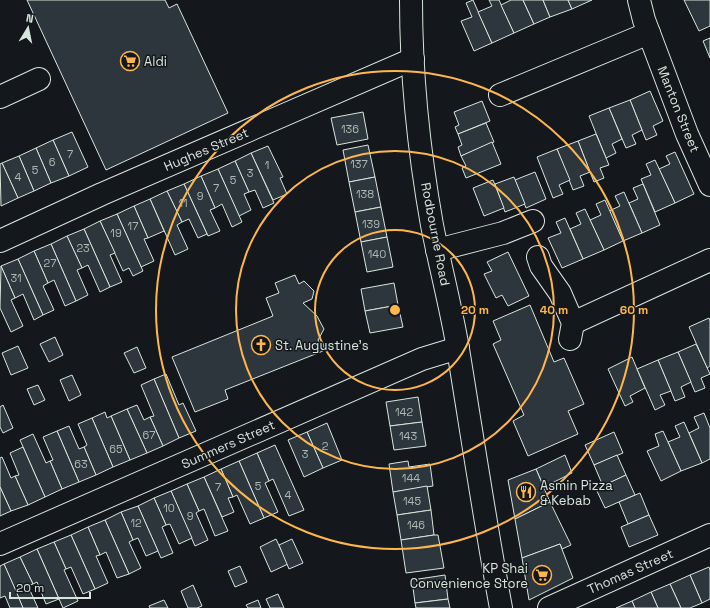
<svg xmlns="http://www.w3.org/2000/svg" width="710" height="608" font-family="'Space Grotesk',sans-serif">
<style>
.building{fill:#2c363c;stroke:#d8e6dc}
.lines{fill:none;stroke-linecap:round;stroke-linejoin:round}
.minor-casing{stroke:#d8e6dc;stroke-width:24}
.tertiary-casing{stroke:#d8e6dc;stroke-width:24}
.minor{stroke:#14181c;stroke-width:22}
.tertiary{stroke:#14181c;stroke-width:22}
.ring{fill:none;stroke:#ffb74d;stroke-width:2}
.labels{text-anchor:middle;stroke-width:3;stroke-linejoin:round;paint-order:stroke}
.number-label{font-size:11px;fill:#adbab4}
.poi-label{font-size:13px;fill:#d8e6dc;stroke:#14181c;text-anchor:start}
.street-label{font-size:13px;fill:#d8e6dc;stroke:#14181c}
.centre{fill:#ffb74d;stroke:#14181c;stroke-width:2}
.ring-label{font-size:12px;text-anchor:middle;font-weight:bold;fill:#ffb74d;stroke:#14181c;stroke-width:3;stroke-linejoin:round;paint-order:stroke}
</style>
<rect width="100%" height="100%" fill="#14181c"/>
<!-- building -->
<g class="building">
<polygon points="27,0 165,0 169,8 177,4 228,113 106,170"/>
<polygon points="473,0 492,43 474,51 461,21 472,17 466,3"/>
<polygon points="489,0 499,0 514,33 492,43 478,12 492,6"/>
<polygon points="511,0 523,0 534,24 514,33 501,5"/>
<polygon points="523,0 543,0 550,17 534,24"/>
<polygon points="543,0 568,0 572,9 550,17"/>
<polygon points="568,0 592,0 572,9"/>
<polygon points="684,0 710,0 710,26 699,31"/>
<polygon points="710,38 710,58 703,41"/>
<polygon points="650,91 663,121 653,126 657,135 646,140 630,100"/>
<polygon points="630,100 642,130 632,135 636,144 626,148 609,108"/>
<polygon points="482,101 490,121 458,134 455,127 459,125 454,112"/>
<polygon points="609,108 622,139 612,144 616,153 606,158 589,116"/>
<polygon points="363,112 368,139 337,145 331,118"/>
<polygon points="486,123 494,142 461,156 458,147 462,145 458,134"/>
<polygon points="72,132 88,167 69,176 53,140"/>
<polygon points="596,134 609,165 600,168 604,178 594,182 578,141"/>
<polygon points="53,140 69,176 51,183 36,148"/>
<polygon points="578,141 590,172 580,176 584,186 573,190 557,149"/>
<polygon points="492,142 501,164 466,178 462,168 466,166 461,156"/>
<polygon points="368,145 375,177 349,182 343,150"/>
<polygon points="268,146 283,177 280,178 287,194 273,200 251,153"/>
<polygon points="36,148 51,183 34,191 19,156"/>
<polygon points="557,149 570,180 559,185 563,194 553,198 537,157"/>
<polygon points="675,152 694,194 675,203 659,169 670,164 666,156"/>
<polygon points="251,153 274,203 263,208 255,190 249,192 235,161"/>
<polygon points="19,156 34,191 18,198 2,163"/>
<polygon points="655,160 675,203 655,212 641,179 651,175 646,164"/>
<polygon points="235,161 249,192 244,194 251,210 239,216 218,169"/>
<polygon points="2,163 18,198 1,206 0,164"/>
<polygon points="218,169 242,222 232,227 222,204 215,208 201,176"/>
<polygon points="535,172 546,199 526,208 515,180"/>
<polygon points="201,176 215,208 210,210 220,231 208,236 184,184"/>
<polygon points="375,177 381,207 355,212 349,182"/>
<polygon points="514,177 525,204 505,212 495,184"/>
<polygon points="493,180 504,208 484,216 473,188"/>
<polygon points="184,184 207,234 198,238 189,219 182,222 167,191"/>
<polygon points="643,184 660,225 642,233 629,203 638,199 633,188"/>
<polygon points="167,191 182,222 177,225 188,249 175,255 150,199"/>
<polygon points="624,192 642,233 623,241 609,211 620,206 615,196"/>
<polygon points="150,199 164,231 148,238 134,206"/>
<polygon points="605,200 623,241 604,250 590,220 601,215 596,204"/>
<polygon points="134,206 148,238 144,239 154,261 141,267 117,214"/>
<polygon points="381,207 387,237 361,242 355,212"/>
<polygon points="585,209 604,250 583,259 570,229 581,224 576,213"/>
<polygon points="117,214 143,271 133,276 129,268 123,271 100,221"/>
<polygon points="565,218 583,259 562,268 548,238 561,233 556,222"/>
<polygon points="100,221 115,253 110,255 122,282 110,287 84,229"/>
<polygon points="84,229 110,287 100,292 88,265 82,268 67,236"/>
<polygon points="67,236 82,268 77,270 88,295 76,301 51,244"/>
<polygon points="387,237 393,267 367,272 361,242"/>
<polygon points="51,244 76,301 65,306 54,280 48,283 34,251"/>
<polygon points="34,251 48,283 43,286 54,310 43,315 18,259"/>
<polygon points="508,252 529,296 508,306 502,295 496,298 484,274 492,271 487,262"/>
<polygon points="18,259 43,315 34,320 23,294 15,298 1,266"/>
<polygon points="1,266 15,298 11,300 23,326 11,332 0,308"/>
<polygon points="295,275 299,284 304,281 314,291 312,299 303,303 317,316 324,329 318,340 323,351 225,390 228,399 195,412 172,357 273,316 266,298 279,293 275,283"/>
<polygon points="394,283 398,305 365,311 361,289"/>
<polygon points="398,305 403,327 370,333 365,311"/>
<polygon points="530,305 554,362 564,358 584,404 568,411 578,434 528,456 513,421 524,415 493,344 501,340 493,321"/>
<polygon points="709,318 710,321 710,366 707,368 689,327"/>
<polygon points="55,337 63,355 49,362 40,344"/>
<polygon points="696,344 710,374 701,378 705,388 695,392 678,352"/>
<polygon points="18,346 28,368 11,375 2,353"/>
<polygon points="137,347 146,368 134,373 124,353"/>
<polygon points="678,352 691,382 681,387 685,397 675,401 658,360"/>
<polygon points="632,357 645,388 630,396 633,402 625,406 608,369"/>
<polygon points="658,360 671,391 660,395 665,405 655,410 637,369"/>
<polygon points="166,374 179,405 183,403 196,431 179,438 154,379"/>
<polygon points="72,375 81,395 69,401 60,380"/>
<polygon points="154,379 179,438 163,446 150,417 154,416 141,385"/>
<polygon points="38,385 45,400 34,405 27,389"/>
<polygon points="418,397 422,422 390,426 386,402"/>
<polygon points="3,405 13,428 3,433 0,427 0,407"/>
<polygon points="137,405 144,420 150,417 163,446 147,453 127,409"/>
<polygon points="127,409 147,453 130,460 111,416"/>
<polygon points="105,412 107,418 111,416 130,460 113,467 92,418"/>
<polygon points="704,413 710,428 710,459 702,463 689,433 699,428 694,417"/>
<polygon points="92,418 113,467 96,475 84,447 87,445 78,424"/>
<polygon points="422,422 426,446 394,450 390,426"/>
<polygon points="684,422 702,463 681,471 668,442 680,437 675,426"/>
<polygon points="327,423 342,460 323,468 307,432"/>
<polygon points="69,426 79,449 84,447 96,475 79,482 57,431"/>
<polygon points="57,431 79,482 62,489 50,461 53,460 43,437"/>
<polygon points="663,431 681,471 661,481 647,451 659,446 655,434"/>
<polygon points="307,432 323,468 304,477 288,440"/>
<polygon points="614,432 623,453 594,465 585,445"/>
<polygon points="33,434 46,463 50,461 62,489 45,497 20,440"/>
<polygon points="275,445 304,510 289,516 273,479 269,481 257,453"/>
<polygon points="23,447 45,497 28,505 15,476 19,475 10,453"/>
<polygon points="257,453 269,481 265,483 278,512 264,518 239,461"/>
<polygon points="565,455 572,473 544,487 536,469"/>
<polygon points="617,455 626,475 603,486 594,465"/>
<polygon points="2,457 11,478 15,476 28,505 11,511 0,487 0,458"/>
<polygon points="239,461 264,518 250,524 237,495 233,497 221,469"/>
<polygon points="408,461 409,467 430,464 433,486 393,492 389,464"/>
<polygon points="221,469 233,497 228,498 234,512 222,517 204,477"/>
<polygon points="536,469 550,502 515,519 508,480"/>
<polygon points="626,475 635,495 605,508 596,489"/>
<polygon points="204,477 228,531 215,536 204,509 199,511 187,484"/>
<polygon points="187,484 199,511 196,513 208,540 195,546 171,491"/>
<polygon points="427,486 431,510 397,515 393,492"/>
<polygon points="0,487 11,511 0,516"/>
<polygon points="171,491 192,538 179,544 170,524 166,525 154,498"/>
<polygon points="640,493 649,515 628,524 619,502"/>
<polygon points="154,498 166,525 162,527 173,553 161,558 138,506"/>
<polygon points="550,502 571,545 562,549 560,544 522,558 515,519"/>
<polygon points="138,506 158,551 146,556 138,538 133,540 121,512"/>
<polygon points="431,510 434,535 401,540 397,515"/>
<polygon points="121,512 133,540 129,542 141,568 129,574 105,520"/>
<polygon points="649,515 658,535 629,547 621,527"/>
<polygon points="105,520 129,574 117,578 106,552 100,555 88,527"/>
<polygon points="88,527 100,555 96,556 108,583 95,589 71,535"/>
<polygon points="71,535 95,589 83,594 71,567 66,569 54,542"/>
<polygon points="434,535 438,535 444,568 406,573 401,540"/>
<polygon points="276,539 288,564 271,572 260,547"/>
<polygon points="292,539 303,563 289,569 279,545"/>
<polygon points="54,542 66,569 64,570 78,601 63,608 37,549"/>
<polygon points="560,544 573,578 529,600 522,558"/>
<polygon points="37,549 59,599 46,604 37,582 33,584 20,557"/>
<polygon points="20,557 33,584 28,586 38,608 23,608 4,564"/>
<polygon points="4,564 16,591 23,608 10,608 5,596 0,598 0,566"/>
<polygon points="240,566 247,582 235,587 228,571"/>
<polygon points="709,567 710,570 710,599 702,603 690,575"/>
<polygon points="445,575 448,599 415,603 412,580"/>
<polygon points="690,575 702,603 690,608 681,608 670,584"/>
<polygon points="670,584 681,608 658,608 651,592"/>
<polygon points="193,585 202,606 197,608 188,608 181,591"/>
<polygon points="651,592 658,608 635,608 632,601"/>
<polygon points="278,594 284,608 270,608 266,599"/>
<polygon points="448,599 450,608 416,608 415,603"/>
<polygon points="164,600 168,608 150,608 149,606"/>
<polygon points="258,600 261,608 248,608 246,605"/>
<polygon points="632,601 635,608 616,608"/>
</g>
<g class="lines">
<defs>
<g id="minor">
<polyline points="639,0 644,20 687,134 710,185"/>
<polyline points="500,95 649,33"/>
<polyline points="0,97 39,79"/>
<polyline points="0,241 102,194 413,59"/>
<polyline points="437,250 503,233 533,221"/>
<polyline points="538,257 541,266 560,293 573,323 570,339"/>
<polyline points="573,323 710,260"/>
<polyline points="0,544 422,359 458,348"/>
<polyline points="549,608 710,535"/>
</g>
<path id="tertiary" d="M411 0C411 74 419 152 432 225 440 266 451 307 458 349 472 435 485 522 501 608"/>
</defs>
<!-- minor casing -->
<use href="#minor" class="minor-casing"/>
<!-- tertiary casing -->
<use href="#tertiary" class="tertiary-casing"/>
<!-- minor -->
<use href="#minor" class="minor"/>
<!-- tertiary -->
<use href="#tertiary" class="tertiary"/>
</g>
<!-- distance rings -->
<g class="ring">
<circle cx="395" cy="310" r="80"/>
<circle cx="395" cy="310" r="159"/>
<circle cx="395" cy="310" r="239"/>
</g>
<!-- icons -->
<defs>
<symbol id="supermarket-ring" viewBox="-11 -11 22 22"><circle r="9.5" fill="#14181c" stroke="#ffb74d" stroke-width="1.5"/><path d="M-6-5.5h2.5l.6 2H6L4.5 2H-2.5L-4.4-4H-6ZM-1.5 3.2a1.3 1.3 0 1 0 .1 0ZM3 3.2a1.3 1.3 0 1 0 .1 0Z" fill="#ffb74d"/></symbol>
<symbol id="church-ring" viewBox="-11 -11 22 22"><circle r="9.5" fill="#14181c" stroke="#ffb74d" stroke-width="1.5"/><path d="M-1.2-6h2.4v3.5h3.3v2.4h-3.3V6h-2.4V-.1h-3.3v-2.4h3.3Z" fill="#ffb74d"/></symbol>
<symbol id="restaurant-ring" viewBox="-11 -11 22 22"><circle r="9.5" fill="#14181c" stroke="#ffb74d" stroke-width="1.5"/><path d="M-5-6h1v4h1v-4h1v4h1v-4h1v5L-1.5 .5V6h-2V.5L-5-1ZM5-6V6H3V1.5H1.5Q1.5-4 5-6Z" fill="#ffb74d"/></symbol>
</defs>
<g fill-rule="evenodd">
<use href="#supermarket-ring" x="119" y="50" width="22" height="22"/>
<use href="#church-ring" x="250" y="334" width="22" height="22"/>
<use href="#restaurant-ring" x="515" y="481" width="22" height="22"/>
<use href="#supermarket-ring" x="531" y="564" width="22" height="22"/>
</g>
<g class="labels">
<!-- number labels -->
<g class="number-label">
<text x="350" y="133">136</text>
<text x="70" y="158">7</text>
<text x="52" y="166">6</text>
<text x="359" y="168">137</text>
<text x="267" y="169">1</text>
<text x="35" y="174">5</text>
<text x="250" y="177">3</text>
<text x="18" y="181">4</text>
<text x="233" y="184">5</text>
<text x="216" y="192">7</text>
<text x="365" y="198">138</text>
<text x="200" y="200">9</text>
<text x="183" y="207">11</text>
<text x="371" y="228">139</text>
<text x="133" y="230">17</text>
<text x="116" y="237">19</text>
<text x="83" y="252">23</text>
<text x="377" y="258">140</text>
<text x="50" y="267">27</text>
<text x="16" y="282">31</text>
<text x="404" y="416">142</text>
<text x="149" y="439">67</text>
<text x="408" y="440">143</text>
<text x="325" y="450">2</text>
<text x="116" y="453">65</text>
<text x="305" y="458">3</text>
<text x="81" y="468">63</text>
<text x="411" y="482">144</text>
<text x="258" y="490">5</text>
<text x="218" y="491">7</text>
<text x="288" y="499">4</text>
<text x="412" y="505">145</text>
<text x="169" y="512">10</text>
<text x="190" y="520">9</text>
<text x="136" y="527">12</text>
<text x="416" y="529">146</text>
</g>
<!-- poi labels -->
<g class="poi-label">
<text x="144" y="66">Aldi</text>
<text x="275" y="350">St. Augustine's</text>
<text x="540" y="490">Asmin Pizza<tspan x="540" dy="15">&amp; Kebab</tspan></text>
<text x="528" y="573" text-anchor="end">KP Shai<tspan x="528" dy="15">Convenience Store</tspan></text>
</g>
<!-- street labels -->
<g class="street-label">
<text transform="translate(679 109) rotate(68)" y="5">Manton Street</text>
<text transform="translate(206 149) rotate(-23)" y="5">Hughes Street</text>
<text transform="translate(436 234) rotate(79)" y="5">Rodbourne Road</text>
<text transform="translate(228 444) rotate(-24)" y="5">Summers Street</text>
<text transform="translate(630 571) rotate(-24)" y="5">Thomas Street</text>
</g>
</g>
<circle cx="395" cy="310" r="6" class="centre"/>
<g class="ring-label">
<text x="475" y="314">20 m</text>
<text x="554" y="314">40 m</text>
<text x="634" y="314">60 m</text>
</g>
<!-- north arrow -->
<g transform="translate(28 28) rotate(10)" stroke="#14181c" stroke-width="3" paint-order="stroke">
<path d="M0-3L7 15L0 10L-7 15Z" fill="#d8e6dc"/>
<text y="-6" font-size="11" font-weight="bold" text-anchor="middle" fill="#d8e6dc">N</text>
</g>
<!-- scale -->
<path d="M10 592v6h80v-6" fill="none" stroke="#d8e6dc" stroke-width="2"/>
<text x="16" y="592" font-size="12" fill="#d8e6dc" stroke="#14181c" stroke-width="3" paint-order="stroke">20 m</text>
</svg>
